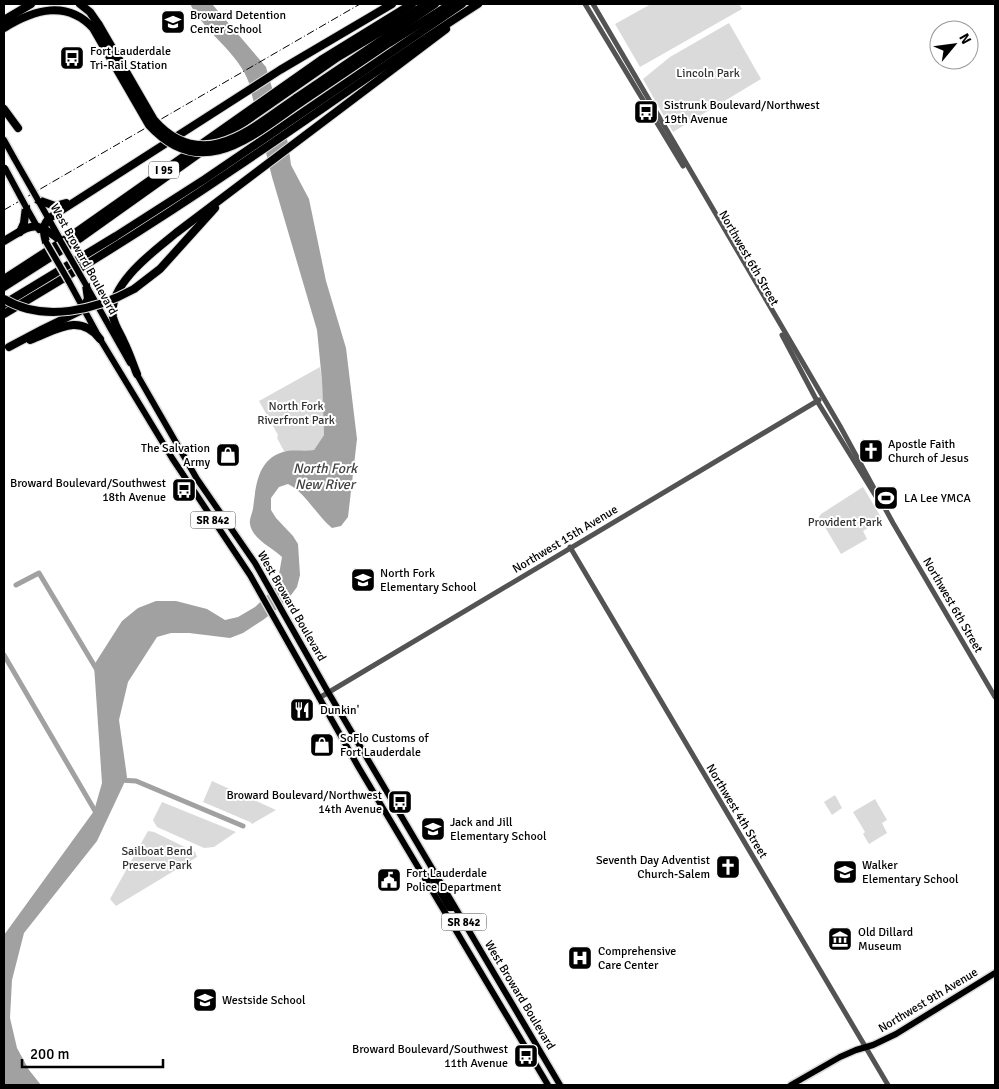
<svg xmlns="http://www.w3.org/2000/svg" width="999" height="1089" font-family="Signika,sans-serif">
<style>
.green{fill:#dadada}
.water{fill:#a1a1a1}
.lines{fill:none;stroke-linecap:round;stroke-linejoin:round}
.canal{stroke:#a1a1a1;stroke-width:5}
.major-casing{stroke:#dbdbdb;stroke-width:9}
.highway-casing{stroke:#dbdbdb;stroke-width:10}
.minor{stroke:#535353;stroke-width:5}
.major{stroke:#000;stroke-width:6}
.highway{stroke:#000;stroke-width:8}
.rail{stroke:#000;stroke-width:1;stroke-dasharray:8 2.5 1 2.5;stroke-linecap:butt}
.major-bridge-casing{stroke:#dbdbdb;stroke-width:9;stroke-linecap:butt}
.highway-bridge-casing{stroke:#dbdbdb;stroke-width:10;stroke-linecap:butt}
.major-bridge{stroke:#000;stroke-width:6}
.highway-bridge{stroke:#000;stroke-width:8}
.labels{text-anchor:middle;stroke-width:4;stroke-linejoin:round;paint-order:stroke}
.shield{fill:#fff;stroke:#4c4c4c;stroke-width:1}
.shield-label{font-size:11px;font-weight:bold;fill:#000}
.poi-label{font-size:12px;fill:#000;stroke:#fff;text-anchor:start}
.park-label{font-size:12px;fill:#313131;stroke:#fff}
.street-label{font-size:12px;fill:#000;stroke:#fff}
.water-label{font-size:14px;font-style:italic;fill:#424242;stroke:#fff}
</style>
<rect width="100%" height="100%" fill="#fff"/>
<!-- green -->
<g class="green">
<polygon points="651,4 739,4 742,9 640,67 615,24"/>
<polygon points="729,23 761,79 673,132 643,79 670,57"/>
<polygon points="320,367 322,381 324,435 314,450 305,452 284,451 277,438 278,435 259,401"/>
<polygon points="863,487 882,519 863,531 867,539 841,554 819,517 821,514"/>
<polygon points="212,781 276,810 252,824 250,822 203,802"/>
<polygon points="835,795 842,808 832,815 824,802"/>
<polygon points="875,799 887,820 882,823 887,833 869,844 863,834 865,832 853,812"/>
<polygon points="162,802 236,832 214,847 204,848 157,827 153,820"/>
<polygon points="148,831 154,832 195,852 197,857 116,906 110,899"/>
</g>
<!-- water -->
<path class="water" d="M190 4H212L266 67 288 143 291 165 309 199 326 281 346 348 357 439 348 517 341 526 332 528C316 515 306 493 288 484L279 487 271 498V510L276 518 293 536 298 544 300 575 297 587 286 602 263 620 243 633 230 638 189 633H171L157 637 128 682 119 720 127 777 97 841 24 933 12 980 10 1018 17 1048 29 1070 41 1085H4V935L94 811 102 783 94 665 122 621 138 608 156 601H176L207 609 225 620 238 617 255 607 277 586 282 557C273 548 252 539 250 524 249 520 252 514 253 509 256 486 257 460 283 452 292 449 304 452 314 450L324 435 322 381 317 330 272 177 249 83C239 53 206 34 190 4Z"/>
<g class="lines">
<!-- canal -->
<g class="canal">
<polyline points="16,585 39,573 97,670"/>
<polyline points="4,655 98,816"/>
<polyline points="120,780 136,781 243,826"/>
</g>
<defs>
<g id="major">
<polyline points="4,140 14,158"/>
<polyline points="38,200 60,239"/>
<polyline points="26,207 39,230"/>
<polyline points="68,280 100,339 172,458 250,575 359,768 548,1085"/>
<polyline points="87,287 130,363"/>
<polyline points="135,371 197,479 255,563 328,692 560,1085"/>
<polyline points="424,874 433,880 449,908 455,908"/>
<polyline points="791,1085 840,1057 856,1050 873,1045 896,1034 995,973"/>
</g>
<g id="highway">
<polyline points="80,4 90,12 99,25"/>
<polyline points="4,20 31,4"/>
<path d="M4 28C35 9 67 0 93 28"/>
<polyline points="296,98 435,4"/>
<polyline points="300,103 389,43 451,4"/>
<polyline points="4,109 18,128"/>
<polyline points="213,144 338,57 427,4"/>
<polyline points="38,200 55,206 66,203"/>
<polyline points="20,232 24,223 26,207"/>
<path d="M4 241C32 225 33 219 60 240"/>
<path d="M46 242C43 231 42 224 51 217L280 70 392 4"/>
<polyline points="4,279 75,233 321,60 412,4"/>
<polyline points="4,287 79,239 204,150"/>
<polyline points="134,289 160,269 215,208"/>
<polyline points="4,304 116,236 205,179 462,4"/>
<path d="M4 314C82 268 159 220 234 169 316 114 395 57 478 4"/>
<path d="M30 340C55 331 79 312 100 339"/>
<polyline points="9,347 43,329 82,310 88,299 86,285"/>
<path d="M137 374C133 364 129 352 124 342 120 333 115 326 113 317 107 285 154 251 176 233L446 29"/>
</g>
</defs>
<!-- major casing -->
<use href="#major" class="major-casing"/>
<!-- highway casing -->
<use href="#highway" class="highway-casing"/>
<!-- minor -->
<g class="minor">
<polyline points="585,4 683,166"/>
<polyline points="593,4 840,426 893,523 995,697"/>
<polyline points="782,335 817,401 880,503"/>
<polyline points="570,547 888,1085"/>
<polyline points="319,698 819,400"/>
</g>
<!-- major -->
<use href="#major" class="major"/>
<!-- highway -->
<use href="#highway" class="highway"/>
<!-- rail -->
<polyline class="rail" points="4,210 360,4"/>
<defs>
<g id="major-bridge">
<polyline points="14,158 38,200"/>
<polyline points="5,168 26,207"/>
<polyline points="60,240 86,285"/>
<polyline points="46,242 68,280"/>
</g>
<g id="highway-bridge">
<path d="M99 25 154 120C202 175 252 128 296 98"/>
<path d="M93 28 149 125C202 183 252 136 300 103"/>
<path d="M4 299C44 323 96 310 134 289"/>
</g>
</defs>
<!-- major-bridge casing -->
<use href="#major-bridge" class="major-bridge-casing"/>
<!-- highway-bridge casing -->
<use href="#highway-bridge" class="highway-bridge-casing"/>
<!-- major-bridge -->
<use href="#major-bridge" class="major-bridge"/>
<!-- highway-bridge -->
<use href="#highway-bridge" class="highway-bridge"/>
</g>
<!-- icons -->
<defs>
<symbol id="school-square" viewBox="-11 -11 22 22"><rect x="-9" y="-9" width="18" height="18" rx="4" fill="#000" stroke="#fff"/><path d="M0-5L7-2L0 1L-7-2ZM-4 1L0 2.5L4 1V4Q0 6-4 4Z" fill="#fff"/></symbol>
<symbol id="bus-square" viewBox="-11 -11 22 22"><rect x="-9" y="-9" width="18" height="18" rx="4" fill="#000" stroke="#fff"/><path d="M-5-6H5V4H4V6H2V4H-2V6H-4V4H-5ZM-3.5-4V0h7V-4ZM-3.5 1.2v1.5H-2V1.2ZM2 1.2v1.5H3.5V1.2Z" fill="#fff"/></symbol>
<symbol id="church-square" viewBox="-11 -11 22 22"><rect x="-9" y="-9" width="18" height="18" rx="4" fill="#000" stroke="#fff"/><path d="M-1.2-6h2.4v3.5h3.3v2.4h-3.3V6h-2.4V-.1h-3.3v-2.4h3.3Z" fill="#fff"/></symbol>
<symbol id="shop-square" viewBox="-11 -11 22 22"><rect x="-9" y="-9" width="18" height="18" rx="4" fill="#000" stroke="#fff"/><path d="M-5-2.5h2.3a2.7 3.5 0 0 1 5.4 0H5L5.5 6h-11ZM-1.5-2.5h3a1.5 2.3 0 0 0-3 0Z" fill="#fff"/></symbol>
<symbol id="stadium-square" viewBox="-11 -11 22 22"><rect x="-9" y="-9" width="18" height="18" rx="4" fill="#000" stroke="#fff"/><path d="M0-5a6.5 5 0 1 0 0 10a6.5 5 0 1 0 0-10ZM-3.5-1.8h7v3.6h-7Z" fill="#fff"/></symbol>
<symbol id="restaurant-square" viewBox="-11 -11 22 22"><rect x="-9" y="-9" width="18" height="18" rx="4" fill="#000" stroke="#fff"/><path d="M-5-6h1v4h1v-4h1v4h1v-4h1v5L-1.5 .5V6h-2V.5L-5-1ZM5-6V6H3V1.5H1.5Q1.5-4 5-6Z" fill="#fff"/></symbol>
<symbol id="civic-square" viewBox="-11 -11 22 22"><rect x="-9" y="-9" width="18" height="18" rx="4" fill="#000" stroke="#fff"/><path d="M-.6-6.5H3V-4.5H.6V-3L4-1V1h2V6H-6V1h2V-1L-.6-3ZM-1.2 2.5V6h2.4V2.5Z" fill="#fff"/></symbol>
<symbol id="museum-square" viewBox="-11 -11 22 22"><rect x="-9" y="-9" width="18" height="18" rx="4" fill="#000" stroke="#fff"/><path d="M0-6L6-3V-2H-6V-3ZM-5-1h2V3h-2ZM-1-1h2V3h-2ZM3-1h2V3H3ZM-6 4H6V6H-6Z" fill="#fff"/></symbol>
<symbol id="hospital-square" viewBox="-11 -11 22 22"><rect x="-9" y="-9" width="18" height="18" rx="4" fill="#000" stroke="#fff"/><path d="M-5-5h3v3.5h4V-5h3V5h-3V1.5h-4V5h-3Z" fill="#fff"/></symbol>
</defs>
<g fill-rule="evenodd">
<use href="#school-square" x="159" y="8" width="28" height="28"/>
<use href="#bus-square" x="58" y="44" width="28" height="28"/>
<use href="#bus-square" x="632" y="98" width="28" height="28"/>
<use href="#church-square" x="857" y="437" width="28" height="28"/>
<use href="#shop-square" x="214" y="441" width="28" height="28"/>
<use href="#bus-square" x="170" y="476" width="28" height="28"/>
<use href="#stadium-square" x="872" y="484" width="28" height="28"/>
<use href="#school-square" x="349" y="566" width="28" height="28"/>
<use href="#restaurant-square" x="288" y="696" width="28" height="28"/>
<use href="#shop-square" x="308" y="731" width="28" height="28"/>
<use href="#bus-square" x="386" y="788" width="28" height="28"/>
<use href="#school-square" x="419" y="815" width="28" height="28"/>
<use href="#church-square" x="714" y="853" width="28" height="28"/>
<use href="#school-square" x="831" y="858" width="28" height="28"/>
<use href="#civic-square" x="375" y="866" width="28" height="28"/>
<use href="#museum-square" x="826" y="925" width="28" height="28"/>
<use href="#hospital-square" x="566" y="944" width="28" height="28"/>
<use href="#school-square" x="191" y="986" width="28" height="28"/>
<use href="#bus-square" x="512" y="1042" width="28" height="28"/>
</g>
<g class="labels">
<!-- shield labels -->
<g class="shield">
<rect x="149" y="161.5" width="30" height="17" rx="4"/>
<rect x="190.5" y="511.5" width="45" height="17" rx="4"/>
<rect x="441.5" y="913.5" width="45" height="17" rx="4"/>
</g>
<g class="shield-label">
<text x="164" y="174">I 95</text>
<text x="213" y="524">SR 842</text>
<text x="464" y="926">SR 842</text>
</g>
<!-- poi labels -->
<g class="poi-label">
<text x="190" y="19">Broward Detention<tspan x="190" dy="14">Center School</tspan></text>
<text x="90" y="55">Fort Lauderdale<tspan x="90" dy="14">Tri-Rail Station</tspan></text>
<text x="664" y="109">Sistrunk Boulevard/Northwest<tspan x="664" dy="14">19th Avenue</tspan></text>
<text x="888" y="448">Apostle Faith<tspan x="888" dy="14">Church of Jesus</tspan></text>
<text x="210" y="452" text-anchor="end">The Salvation<tspan x="210" dy="14">Army</tspan></text>
<text x="166" y="487" text-anchor="end">Broward Boulevard/Southwest<tspan x="166" dy="14">18th Avenue</tspan></text>
<text x="904" y="502">LA Lee YMCA</text>
<text x="380" y="577">North Fork<tspan x="380" dy="14">Elementary School</tspan></text>
<text x="320" y="714">Dunkin'</text>
<text x="340" y="742">SoFlo Customs of<tspan x="340" dy="14">Fort Lauderdale</tspan></text>
<text x="382" y="799" text-anchor="end">Broward Boulevard/Northwest<tspan x="382" dy="14">14th Avenue</tspan></text>
<text x="450" y="826">Jack and Jill<tspan x="450" dy="14">Elementary School</tspan></text>
<text x="710" y="864" text-anchor="end">Seventh Day Adventist<tspan x="710" dy="14">Church-Salem</tspan></text>
<text x="862" y="869">Walker<tspan x="862" dy="14">Elementary School</tspan></text>
<text x="406" y="877">Fort Lauderdale<tspan x="406" dy="14">Police Department</tspan></text>
<text x="858" y="936">Old Dillard<tspan x="858" dy="14">Museum</tspan></text>
<text x="598" y="955">Comprehensive<tspan x="598" dy="14">Care Center</tspan></text>
<text x="222" y="1004">Westside School</text>
<text x="508" y="1053" text-anchor="end">Broward Boulevard/Southwest<tspan x="508" dy="14">11th Avenue</tspan></text>
</g>
<!-- park labels -->
<g class="park-label">
<text x="708" y="77">Lincoln Park</text>
<text x="296" y="410">North Fork<tspan x="296" dy="14">Riverfront Park</tspan></text>
<text x="845" y="526">Provident Park</text>
<text x="157" y="855">Sailboat Bend<tspan x="157" dy="14">Preserve Park</tspan></text>
</g>
<!-- street labels -->
<g class="street-label">
<text transform="translate(749 258) rotate(60)" y="4">Northwest 6th Street</text>
<text transform="translate(84 259) rotate(61)" y="4">West Broward Boulevard</text>
<text transform="translate(565 539) rotate(-31)" y="4">Northwest 15th Avenue</text>
<text transform="translate(953 605) rotate(60)" y="4">Northwest 6th Street</text>
<text transform="translate(292 606) rotate(60)" y="4">West Broward Boulevard</text>
<text transform="translate(737 811) rotate(59)" y="4">Northwest 4th Street</text>
<text transform="translate(520 995) rotate(59)" y="4">West Broward Boulevard</text>
<text transform="translate(928 1000) rotate(-31)" y="4">Northwest 9th Avenue</text>
</g>
<!-- water labels -->
<g class="water-label">
<text x="325" y="473">North Fork<tspan x="325" dy="16">New River</tspan></text>
</g>
</g>
<!-- border -->
<rect width="999" height="1089" fill="none" stroke="#000000" stroke-width="10"/>
<!-- north arrow -->
<g transform="translate(954 45) rotate(61)"><circle r="24" fill="#ffffff" stroke="#999999"/>
<path d="M0-4L9 19L0 12L-9 19Z" fill="#000000"/>
<text y="-8" font-size="14" font-weight="bold" text-anchor="middle" fill="#000000">N</text>
</g>
<!-- scale -->
<path d="M22 1059v8h141v-8" fill="none" stroke="#000000" stroke-width="2.5"/>
<text x="30" y="1059" font-size="15" fill="#000000" stroke="#ffffff" stroke-width="4" paint-order="stroke">200 m</text>
</svg>
